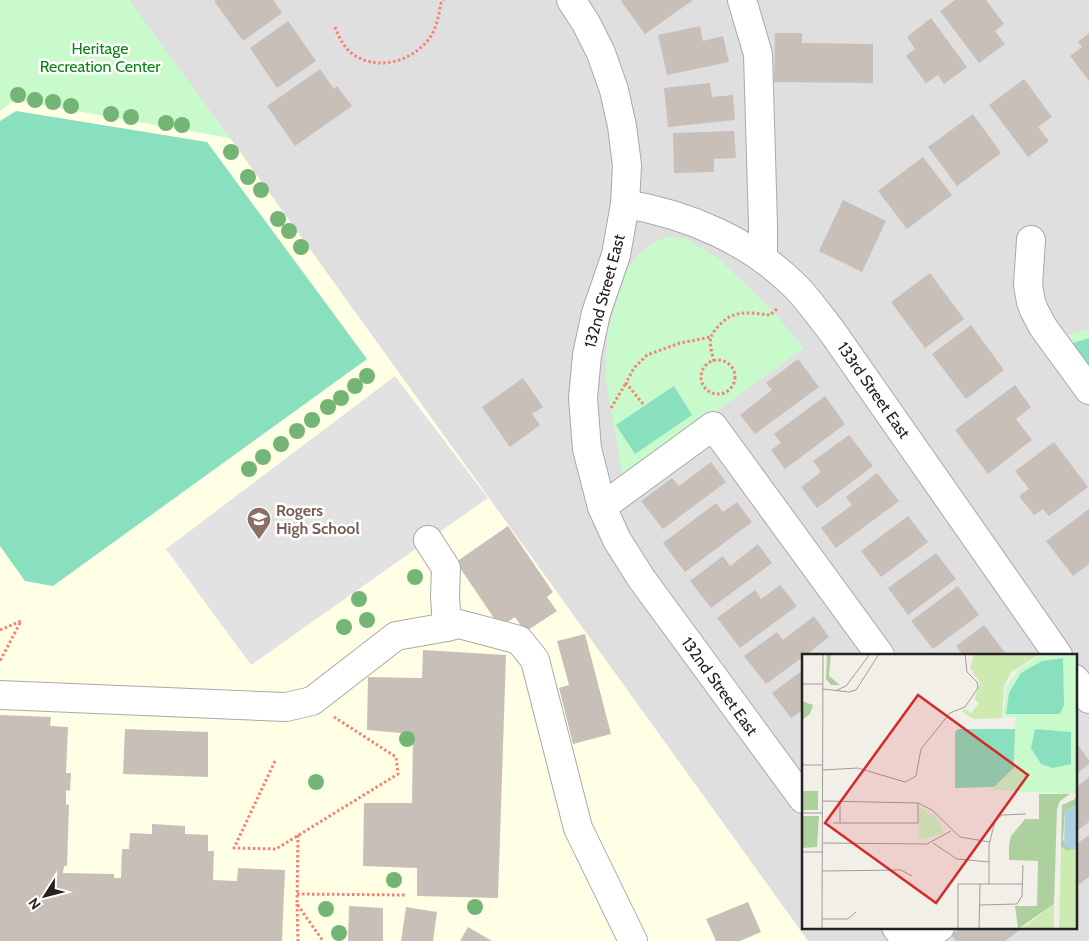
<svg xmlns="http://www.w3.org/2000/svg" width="1089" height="941" font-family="Cabin,sans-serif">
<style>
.residential{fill:#e0dfdf;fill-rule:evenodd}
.education{fill:#ffffe5}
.park{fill:#c8facc}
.pitch{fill:#88e0be}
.parking{fill:#e2e2e2}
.building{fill:#c7bfb8}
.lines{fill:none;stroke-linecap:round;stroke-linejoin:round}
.minor-casing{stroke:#a9a9a9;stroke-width:30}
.path{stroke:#fa8072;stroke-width:3;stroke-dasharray:2.5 2.5;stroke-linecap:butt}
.minor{stroke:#fff;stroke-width:28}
.tree{fill:#74b475}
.labels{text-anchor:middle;stroke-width:5;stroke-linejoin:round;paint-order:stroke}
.park-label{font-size:16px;fill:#0c8416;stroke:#fff}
.street-label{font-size:16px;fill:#222;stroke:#fff}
.education-label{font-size:16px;font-weight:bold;fill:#785e54;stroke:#fff;text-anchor:start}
.inset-road{fill:none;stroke:#9f9d99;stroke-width:1}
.view{fill:#d62828;fill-opacity:0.15;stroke:#d62828;stroke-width:2.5}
.inset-edge{fill:none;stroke:#222;stroke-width:2.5}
</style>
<rect width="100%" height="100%" fill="#f2efe9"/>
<!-- residential -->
<path class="residential" d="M129 0H1089V941H808ZM803 655H1075V927H803Z"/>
<!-- education -->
<polygon class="education" points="14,100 230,138 808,941 0,941 0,111"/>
<!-- park -->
<g class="park">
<polygon points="0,0 129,0 230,138 14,100 0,111"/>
<polygon points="666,237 685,238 719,259 770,308 804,348 623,479 606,380 607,335 626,270 638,255 650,245"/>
<polygon points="1089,329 1089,379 1059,337"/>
</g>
<!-- pitch -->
<g class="pitch">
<polygon points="16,111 207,142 367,359 53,586 25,581 0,546 0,121"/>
<polygon points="1089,338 1089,365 1073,343"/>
<polygon points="674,386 692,415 635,454 616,425"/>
</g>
<!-- parking -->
<polygon class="parking" points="395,376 488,498 251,665 166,549"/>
<!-- building -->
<g class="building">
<polygon points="216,0 273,0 282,13 243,41 214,1"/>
<polygon points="623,0 693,0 645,34 621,1"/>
<polygon points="955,0 986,0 1004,24 995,31 1005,44 979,63 940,11"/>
<polygon points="931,18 967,67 944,84 938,75 926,83 906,56 915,49 907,37"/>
<polygon points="288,21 316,61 277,88 250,48"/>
<polygon points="700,26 703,41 723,36 729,62 667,75 658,35"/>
<polygon points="775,33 802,33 802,43 873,44 873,83 774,82"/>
<polygon points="1089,33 1089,81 1070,56 1082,47 1078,42"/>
<polygon points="320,69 334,89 337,86 352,106 295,146 267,106"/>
<polygon points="1024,79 1052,117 1038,127 1049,141 1028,157 989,105"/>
<polygon points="710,83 712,97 733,95 735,120 668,127 664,88"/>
<polygon points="973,114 1001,153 957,186 928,147"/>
<polygon points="734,131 736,158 714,159 714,172 674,173 673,133"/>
<polygon points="923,157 952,195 907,229 878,191"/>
<polygon points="843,200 886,221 862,272 819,251"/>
<polygon points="930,273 964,319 925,348 891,302"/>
<polygon points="971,325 1004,370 966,399 932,354"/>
<polygon points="798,359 819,387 755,434 740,415 772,390 766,383"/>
<polygon points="523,378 543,407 532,414 540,425 510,447 482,407"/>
<polygon points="1015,385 1031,407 1016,419 1032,440 988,474 955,430"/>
<polygon points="825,396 845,424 785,469 771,450 781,443 774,434"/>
<polygon points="849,435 873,466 817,508 801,487 821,472 813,461"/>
<polygon points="1054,442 1088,487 1049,516 1043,509 1034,515 1019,496 1029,489 1015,471"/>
<polygon points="711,462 726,482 663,529 641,501 672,478 679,486"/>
<polygon points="877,473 899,501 836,548 821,528 852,505 846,497"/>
<polygon points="737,502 752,522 685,572 663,543 716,503 723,512"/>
<polygon points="1089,509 1089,564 1073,576 1046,541"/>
<polygon points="908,516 928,542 881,577 861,551"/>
<polygon points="508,526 553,592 547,597 557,611 525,632 515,617 500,627 456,562"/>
<polygon points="758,544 772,563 711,608 690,581 723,556 730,566"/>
<polygon points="936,553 956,579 908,615 888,588"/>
<polygon points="780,585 797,606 740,648 717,618 755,590 761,599"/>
<polygon points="958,586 979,615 933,649 911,621"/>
<polygon points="814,616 829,637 806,655 803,655 803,657 766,684 744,656 777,632 783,640"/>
<polygon points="984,625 1006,654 958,655 961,653 956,646"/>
<polygon points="585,634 611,734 573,744 559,688 569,685 557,641"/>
<polygon points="423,650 506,655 498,898 417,896 417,868 363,866 364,803 412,803 413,734 367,730 368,677 422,678"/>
<polygon points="803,670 803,710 791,718 772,693"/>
<polygon points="0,715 51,717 50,726 68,727 66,773 71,773 70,791 66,790 66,804 69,805 67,866 64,866 63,873 114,874 114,878 121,878 122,849 129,849 130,833 152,834 152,824 185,826 185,834 208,835 208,851 214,851 213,880 237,881 238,868 285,870 282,941 0,941"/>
<polygon points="125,729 208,732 208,777 123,774"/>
<polygon points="1075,741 1089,760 1089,764 1075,775"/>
<polygon points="1089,777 1089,822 1075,832 1075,788"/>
<polygon points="1089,835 1089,877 1078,885 1075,881 1075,857 1077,855 1075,852 1075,845"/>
<polygon points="748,902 761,932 740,941 716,941 706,919"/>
<polygon points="349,906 383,908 383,941 348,941"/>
<polygon points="406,907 437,912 433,941 401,941"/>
<polygon points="468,927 492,941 460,941"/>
<polygon points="962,927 1023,927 1005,941 956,941 951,935"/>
</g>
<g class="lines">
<defs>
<g id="minor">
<polyline points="571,0 586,23 601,53 614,90 622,126 627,165 625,204 616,255 596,313 587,355 583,398 587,449 602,507 617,540 641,578 803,799"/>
<polyline points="742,0 758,54 763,225 763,259"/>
<path d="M625 204C687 214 750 241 795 286 808 299 819 315 831 330L1058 655"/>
<polyline points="1031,240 1028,285 1031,302 1034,310 1043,327 1089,390"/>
<polyline points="602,507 713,426 880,655"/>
<polyline points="428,540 446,568 445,596 447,627"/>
<polyline points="1075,679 1089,699"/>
<polyline points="0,695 286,707 312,701 396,636 447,627 459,624 519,640 535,660 578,828 633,941"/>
<polyline points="896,927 906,941"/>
<polyline points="920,941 940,927"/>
</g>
</defs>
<!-- minor casing -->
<use href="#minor" class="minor-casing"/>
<!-- path -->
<g class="path">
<path d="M335 27C339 38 344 48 354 55 380 72 415 60 431 36 437 27 439 13 441 3L444 0"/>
<circle cx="718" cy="377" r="17"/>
<path d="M714 361C712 354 709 344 711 337 714 329 726 317 734 315 745 311 759 314 770 315L778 308"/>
<polyline points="643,404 626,383 634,368 647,355 680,343 711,337"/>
<polyline points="611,408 626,383"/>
<polyline points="0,630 21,621 0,661"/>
<polyline points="275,761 234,848 276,849 398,774 396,757 334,717"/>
<polyline points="298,835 297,904 323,941"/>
<polyline points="297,894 405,895"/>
<polyline points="297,904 298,941"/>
</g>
<!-- minor -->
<use href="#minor" class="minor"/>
</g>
<!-- trees -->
<g class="tree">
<circle cx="18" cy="95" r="8"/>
<circle cx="35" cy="100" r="8"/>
<circle cx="53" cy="102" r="8"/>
<circle cx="71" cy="106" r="8"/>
<circle cx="111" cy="114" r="8"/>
<circle cx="131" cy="117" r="8"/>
<circle cx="166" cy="123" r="8"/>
<circle cx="182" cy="125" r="8"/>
<circle cx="231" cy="152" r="8"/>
<circle cx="248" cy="177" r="8"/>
<circle cx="261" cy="190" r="8"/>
<circle cx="278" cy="219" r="8"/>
<circle cx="289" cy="231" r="8"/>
<circle cx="301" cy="247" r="8"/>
<circle cx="367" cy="376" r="8"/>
<circle cx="355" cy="386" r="8"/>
<circle cx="341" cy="398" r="8"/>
<circle cx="328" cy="407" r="8"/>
<circle cx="312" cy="420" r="8"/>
<circle cx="297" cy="431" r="8"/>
<circle cx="281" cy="444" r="8"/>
<circle cx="263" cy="457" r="8"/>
<circle cx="249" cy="469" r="8"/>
<circle cx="415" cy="577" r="8"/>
<circle cx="359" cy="599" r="8"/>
<circle cx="367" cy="620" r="8"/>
<circle cx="344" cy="627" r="8"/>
<circle cx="407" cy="739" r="8"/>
<circle cx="316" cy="782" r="8"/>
<circle cx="394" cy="880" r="8"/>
<circle cx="475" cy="907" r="8"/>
<circle cx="326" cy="909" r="8"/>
<circle cx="339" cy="933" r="8"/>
</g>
<!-- icons -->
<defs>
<symbol id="school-pin" viewBox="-11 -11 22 30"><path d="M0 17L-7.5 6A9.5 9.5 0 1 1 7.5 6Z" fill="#8d6e63" stroke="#fff"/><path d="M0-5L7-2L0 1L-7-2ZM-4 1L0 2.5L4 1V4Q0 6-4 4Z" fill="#fff"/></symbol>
</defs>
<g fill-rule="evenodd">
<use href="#school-pin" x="245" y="505" width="28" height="38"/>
</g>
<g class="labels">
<!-- park labels -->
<g class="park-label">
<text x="100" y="54">Heritage<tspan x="100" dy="18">Recreation Center</tspan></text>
</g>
<!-- street labels -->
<g class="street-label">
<text transform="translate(604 291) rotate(-75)" y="6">132nd Street East</text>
<text transform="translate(874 390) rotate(55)" y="6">133rd Street East</text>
<text transform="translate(720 686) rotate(54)" y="6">132nd Street East</text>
</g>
<!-- education labels -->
<g class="education-label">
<text x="276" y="516">Rogers<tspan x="276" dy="18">High School</tspan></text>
</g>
</g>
<!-- overview -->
<g transform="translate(802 654)">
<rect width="275" height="275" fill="#f2efe9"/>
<path d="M172 0H238L209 18 202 32 200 64 171 65 160 57 164 55 169 59 177 49 172 45 178 29 168 14ZM259 193 275 195V275H257ZM252 250V275H217L225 271Z" fill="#cdebb0"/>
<path d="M25 0H29L27 22 38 31H29L24 25ZM0 47 11 51 8 60 0 66ZM0 137H16V156H0ZM237 140H268L258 147 255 155 252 250 216 275 213 252H235L236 207 207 206V191L209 182 223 165H237ZM275 141V152L263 156 261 186 270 196H265L259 193 260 151 273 145ZM0 162H17L15 193 0 194Z" fill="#add19e"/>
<path d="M240 0H275V140L190 136 213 114V63H201L204 34 217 15ZM117 153 135 164 142 179 117 186Z" fill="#c8facc"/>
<path d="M261 4 262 51 258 60H204L207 39 219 19 240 7ZM156 75H213L212 114 192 133 153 134V78ZM233 75 269 78V110L251 114 239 110 229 94Z" fill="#88e0be"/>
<path d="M275 152V195L270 196 262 192 263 156Z" fill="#aad3df"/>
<path class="inset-road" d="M0 30H21M21 35 47 38 54 36 77 0M35 36 44 32 68 0M0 111H21M21 116 56 114 103 128 114 122 119 95 148 59 163 53 176 34 175 28 165 18 163 0M21 147 116 149 130 156 158 183 188 188M0 159H21M31 169H116V149M38 169V147M21 189 125 190 149 177M131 189 155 205 187 208M0 198H21M20 217 99 216 110 222M187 230V191L193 167 200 161 224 160M178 251 215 250 220 242 221 211M20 265H46L54 258M20 275 21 0M156 275V230H221M177 275 178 230"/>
<path class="view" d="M116 41 226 121 134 249 23 169Z"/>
<rect width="275" height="275" class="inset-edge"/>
</g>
<!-- north arrow -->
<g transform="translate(45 896) rotate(234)" stroke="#ffffff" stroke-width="4" paint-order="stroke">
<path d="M0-4L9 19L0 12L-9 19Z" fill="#222222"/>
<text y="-8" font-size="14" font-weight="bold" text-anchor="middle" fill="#222222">N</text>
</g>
</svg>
